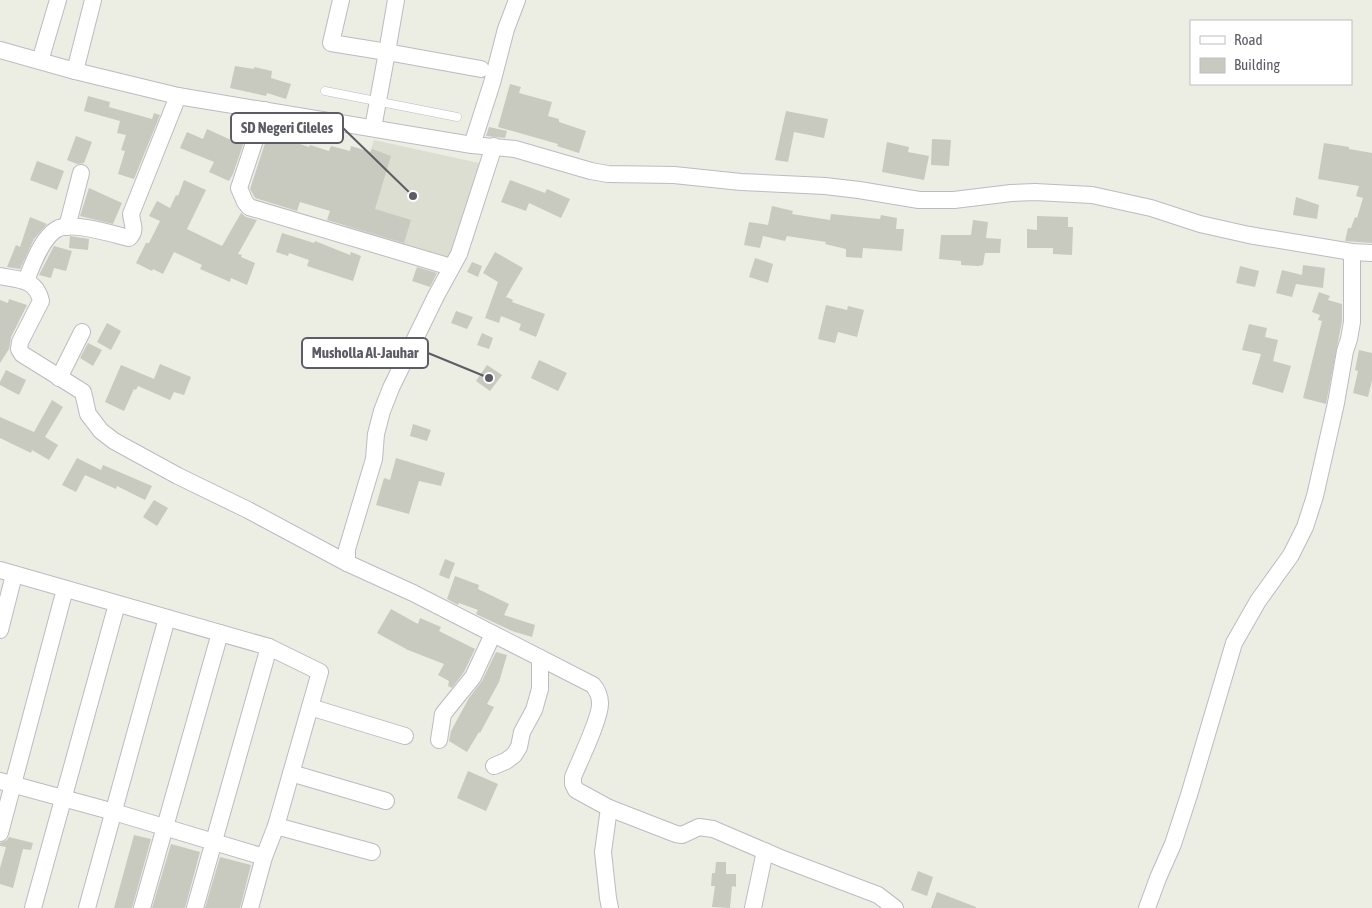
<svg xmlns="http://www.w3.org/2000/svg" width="1372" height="908" font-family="'Asap Condensed',sans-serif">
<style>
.education{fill:#dcded1}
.building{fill:#c8c9bf}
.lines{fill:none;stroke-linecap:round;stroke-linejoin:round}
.lane-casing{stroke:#bbbbc2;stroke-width:9}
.street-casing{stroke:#bbbbc2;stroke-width:18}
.lane{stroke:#fff;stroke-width:8}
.street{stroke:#fff;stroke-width:16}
.leader{fill:none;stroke:#5b5c64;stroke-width:2}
.callout-dot{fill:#5b5c64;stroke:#fff;stroke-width:2}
.callout{fill:#fff;stroke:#5b5c64;stroke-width:2}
.callout-label{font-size:15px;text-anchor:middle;font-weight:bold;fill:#5b5c64}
</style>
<rect width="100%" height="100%" fill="#eceee3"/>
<!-- education -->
<polygon class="education" points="374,140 479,163 455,259 345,228"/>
<!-- building -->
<g class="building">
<polygon points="235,66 254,69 254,67 272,71 271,78 291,84 286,99 267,93 266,96 230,88"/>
<polygon points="510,84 521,87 519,93 552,102 548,116 559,119 559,122 586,131 579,153 557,146 558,144 498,127"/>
<polygon points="88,96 110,102 109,107 152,119 154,113 160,115 134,179 118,174 125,151 121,150 126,135 117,133 120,121 84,111"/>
<polygon points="786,111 828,119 824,138 794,132 788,162 775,160"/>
<polygon points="489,127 507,131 505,138 486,136"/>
<polygon points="207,129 231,140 235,131 246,136 233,174 229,181 209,172 214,162 180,148 187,132 203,139"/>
<polygon points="268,134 289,144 291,141 309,147 310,145 329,151 331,146 350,151 351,146 371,152 372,149 391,156 375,209 411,220 404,243 327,220 330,211 300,202 297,211 255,198 250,189"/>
<polygon points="76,136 92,142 84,163 77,164 67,160"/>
<polygon points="932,139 951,140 949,166 931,165"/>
<polygon points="887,142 909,147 908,152 929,156 924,180 882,172"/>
<polygon points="1324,143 1349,147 1349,149 1372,153 1372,243 1345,241 1348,228 1351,228 1355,217 1357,218 1363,198 1356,196 1359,186 1318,179"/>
<polygon points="37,161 64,171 57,190 30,180"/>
<polygon points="184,180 206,190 187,229 222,246 241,213 246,217 257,220 238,254 242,255 241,257 255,263 247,285 231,278 230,282 200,269 202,265 174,252 163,274 153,269 152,271 136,263 146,243 149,243 160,221 149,216 157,201 170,208 176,195 178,196"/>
<polygon points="510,180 545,193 547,189 570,199 561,218 529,203 526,211 501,202"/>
<polygon points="89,188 122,203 113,224 80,216"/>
<polygon points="1296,197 1319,205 1317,219 1293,215"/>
<polygon points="772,206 793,211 792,214 830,220 831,214 880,219 881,215 897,218 896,229 904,229 902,251 863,248 862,258 846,257 846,249 825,244 826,242 787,236 785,241 763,236 760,248 744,245 749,222 768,225"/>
<polygon points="1037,216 1068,217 1068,227 1073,227 1072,255 1053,254 1053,248 1027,248 1027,229 1037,230"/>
<polygon points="30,217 47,224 34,239 20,269 7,267 16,245 20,247"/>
<polygon points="973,220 988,222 986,238 1001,239 1000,253 985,253 983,265 978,266 961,265 961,261 939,259 941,235 971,235"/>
<polygon points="282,233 314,243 315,241 350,255 351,252 361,256 353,281 307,266 309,260 289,253 288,256 276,252"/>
<polygon points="70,236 89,239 88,250 69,248"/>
<polygon points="54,246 72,251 66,271 54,268 51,278 39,275"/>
<polygon points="495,252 523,268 506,297 513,300 512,302 545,314 536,337 519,330 521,324 501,316 499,323 485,318 498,282 483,273"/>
<polygon points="755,258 773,264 768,283 749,277"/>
<polygon points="472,262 482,266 478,277 467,272"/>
<polygon points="1303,265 1325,268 1323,288 1296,284 1292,297 1276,293 1282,270 1302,275"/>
<polygon points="1240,266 1259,271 1255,287 1236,283"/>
<polygon points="417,267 437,273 430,287 412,281"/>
<polygon points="1319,292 1330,296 1328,300 1342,304 1342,321 1326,404 1303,398 1322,321 1318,320 1320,315 1312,312"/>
<polygon points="9,299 27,305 11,337 9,349 0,363 0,300 8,303"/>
<polygon points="826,305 847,310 848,306 864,310 857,337 838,332 835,343 818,339"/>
<polygon points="456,311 473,317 467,329 451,323"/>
<polygon points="107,323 121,331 111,350 97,342"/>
<polygon points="1249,324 1267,328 1265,337 1278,340 1273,361 1291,366 1283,393 1252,384 1261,354 1242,350"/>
<polygon points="482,333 493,338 489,349 477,345"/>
<polygon points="88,343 102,350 93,366 80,358"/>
<polygon points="1359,350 1372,353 1372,380 1368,397 1353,393 1358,371 1355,370"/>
<polygon points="539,360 567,373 558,391 531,378"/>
<polygon points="160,364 191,377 184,395 174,392 170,400 138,386 136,390 134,389 124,411 105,402 121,365 154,379"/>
<polygon points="487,365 502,375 490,391 476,381"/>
<polygon points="6,370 26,380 19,395 0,385 0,382"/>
<polygon points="52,400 63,407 45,437 58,445 49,460 32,450 31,453 0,438 0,417 34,432"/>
<polygon points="413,424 431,430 427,441 410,436"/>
<polygon points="77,458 101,470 103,465 152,486 145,500 117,486 116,489 85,475 76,492 62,485"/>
<polygon points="396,458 445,473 441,486 419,481 409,514 376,505 384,478 390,480"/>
<polygon points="154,500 168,508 157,526 143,517"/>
<polygon points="445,559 455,563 449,579 439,575"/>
<polygon points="455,576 479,585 478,589 509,604 504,615 535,625 532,637 512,631 478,615 476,614 478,610 459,603 458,605 447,599"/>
<polygon points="391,609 418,624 420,618 441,627 439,631 475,649 464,672 452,688 448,686 449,681 438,675 444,664 408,650 377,633"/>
<polygon points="496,652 507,655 499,682 487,704 494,707 480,733 479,732 467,752 449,741 451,731 469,698 482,681"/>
<polygon points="468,771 498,784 486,811 457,798"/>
<polygon points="134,835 151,839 132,908 114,908"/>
<polygon points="9,837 33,843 31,850 23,849 13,888 0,884 0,868 6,847 0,846 0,843 7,840"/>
<polygon points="171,844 200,852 185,908 152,908"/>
<polygon points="220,857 251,865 240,908 205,908"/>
<polygon points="716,862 726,862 726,874 736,874 736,887 732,886 730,908 712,907 715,886 711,886 712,873 715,873"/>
<polygon points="918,871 933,877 927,896 911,890"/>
<polygon points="937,892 976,907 976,908 931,908"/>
</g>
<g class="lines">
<defs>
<polyline id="lane" points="325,91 457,117"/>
<g id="street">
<polyline points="341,0 331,43 387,52 373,128"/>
<polyline points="396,0 387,52 481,69"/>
<polyline points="0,50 75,71 178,96 472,145 515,149 591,171 608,174 674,175 741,182 825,186 859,190 919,200 954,200 1011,193 1035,192 1092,195 1151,208 1200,224 1249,235 1352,252 1372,253"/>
<polyline points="40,61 58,0"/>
<polyline points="75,71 93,0"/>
<polyline points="265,110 239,188 245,202 249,207 451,267"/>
<polyline points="472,145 492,83 506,29 517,0"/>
<path d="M494 146 459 254 436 296 391 388 382 411 376 434 374 459 347 549V563L413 593 593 685C597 690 600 696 600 703 601 717 579 762 573 777V784L576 790 609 808 676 834 682 835 699 827 713 829 783 859 878 895 895 908"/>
<polyline points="67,227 81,173"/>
<path d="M0 276C18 280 36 278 41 301L20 342 19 349 22 354 83 392 88 414 101 431 114 441 178 476 248 510 347 563"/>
<path d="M26 281C32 265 43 235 59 228 74 222 113 234 129 238 137 230 132 224 131 214L178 96"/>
<polyline points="59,378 82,332"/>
<polyline points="0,570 269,647 320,672 276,826 264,857 250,908"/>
<polyline points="0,630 14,575"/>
<polyline points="310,707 405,736"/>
<polyline points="439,740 443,714 473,677 493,634"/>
<polyline points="494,766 506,761 514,755 519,747 522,732 534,710 540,689 540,658"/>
<polyline points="291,773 386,801"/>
<polyline points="0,781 114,812 264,857"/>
<polyline points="609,808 603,852 608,898 610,908"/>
<polyline points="276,826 372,852"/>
<polyline points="0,833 65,589"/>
<polyline points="33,908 117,604"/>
<polyline points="87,908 167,618"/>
<polyline points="142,908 220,633"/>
<polyline points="195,908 269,647"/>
<polyline points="753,908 765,851"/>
<polyline points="1147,908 1158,878 1173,844 1189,795 1234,643 1258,601 1291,555 1305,527 1315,496 1336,403 1345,351 1349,339 1352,322 1352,252"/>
</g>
</defs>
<!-- lane casing -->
<use href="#lane" class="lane-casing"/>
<!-- street casing -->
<use href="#street" class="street-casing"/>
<!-- lane -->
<use href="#lane" class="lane"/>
<!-- street -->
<use href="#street" class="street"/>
</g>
<!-- callouts -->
<path class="leader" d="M413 196L343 128M489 378L428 353"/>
<g class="callout-dot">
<circle cx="413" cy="196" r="5"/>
<circle cx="489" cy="378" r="5"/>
</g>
<g class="callout">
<rect x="231" y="113" width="112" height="30" rx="5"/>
<rect x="302" y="338" width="126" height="30" rx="5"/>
</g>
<g class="callout-label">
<text x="287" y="133">SD Negeri Cileles</text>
<text x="365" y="358">Musholla Al-Jauhar</text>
</g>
<!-- legend -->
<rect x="1190" y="20" width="162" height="65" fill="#ffffff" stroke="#bdbec1"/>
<rect x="1200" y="36" width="25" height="8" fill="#ffffff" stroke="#bdbec1"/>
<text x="1234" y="45" font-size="15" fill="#5b5c64">Road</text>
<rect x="1200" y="58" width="25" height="15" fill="#c8c9bf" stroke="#bdbec1"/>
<text x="1234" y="70" font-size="15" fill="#5b5c64">Building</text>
</svg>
